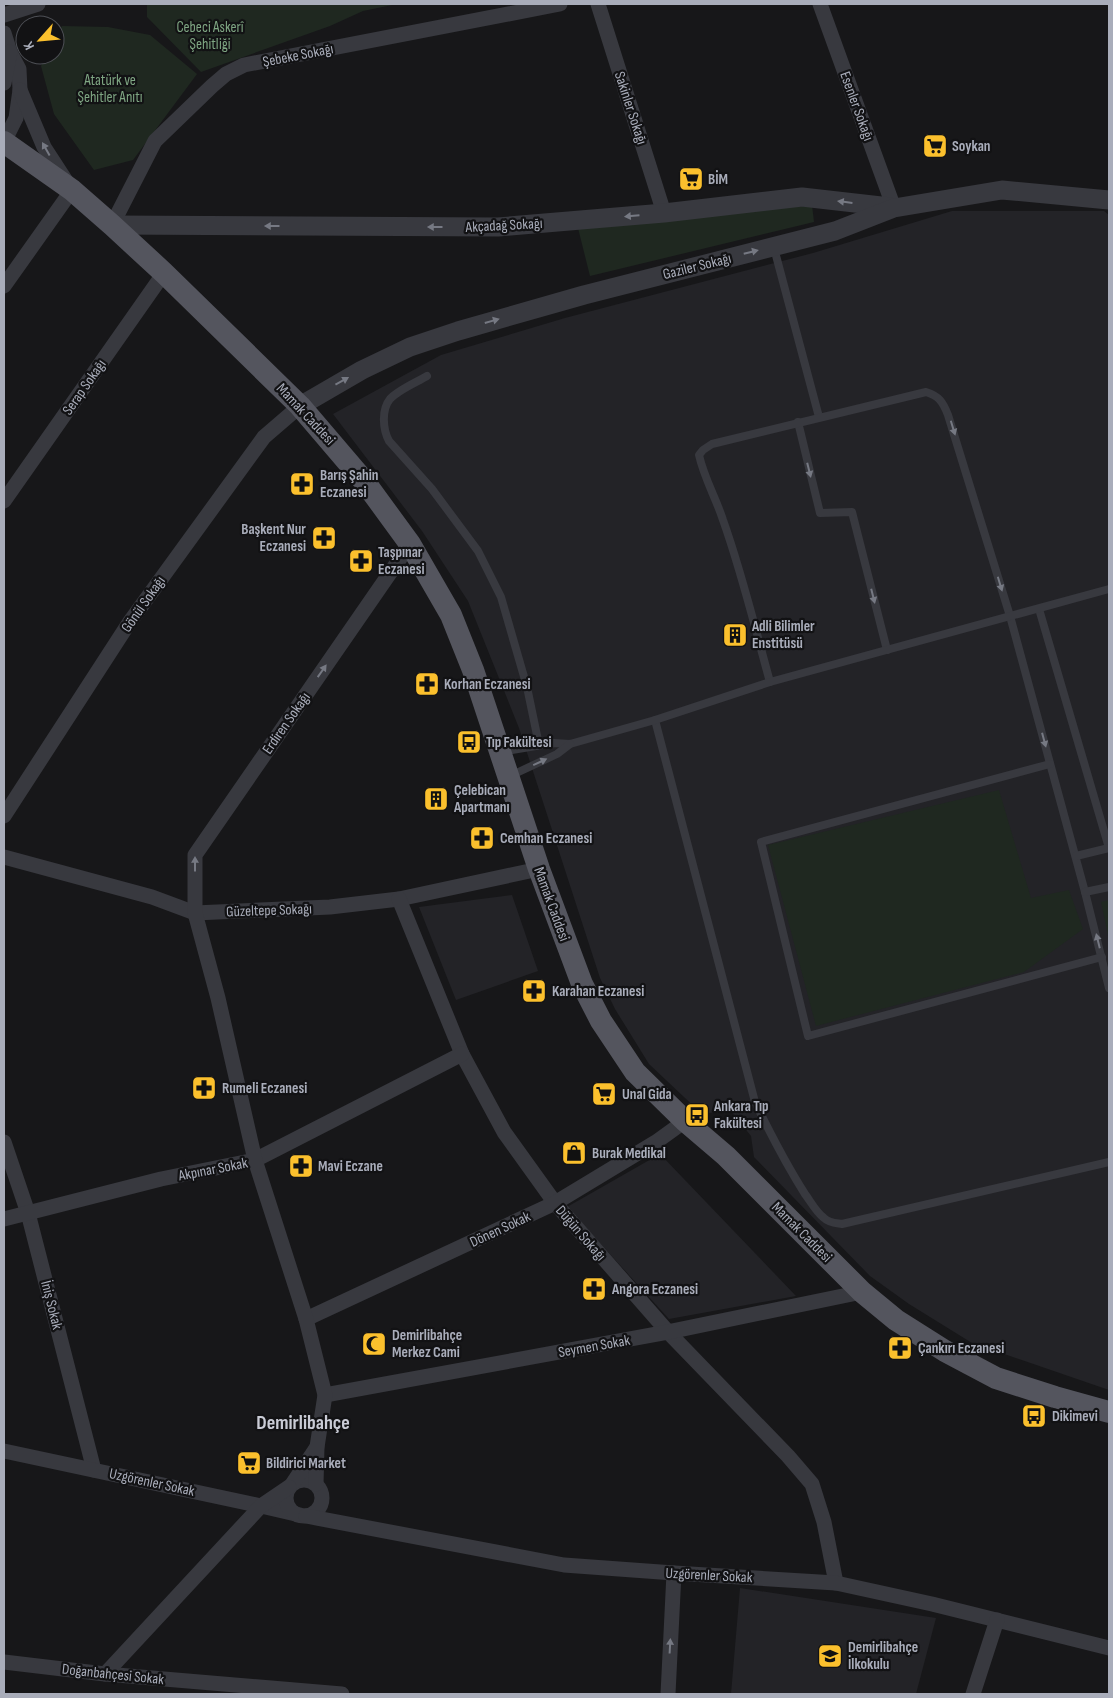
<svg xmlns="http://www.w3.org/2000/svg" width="1113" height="1698" font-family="'Sofia Sans Condensed',sans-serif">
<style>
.built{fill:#232327}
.green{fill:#1f2820}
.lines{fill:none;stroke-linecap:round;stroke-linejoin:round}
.service{stroke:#38393f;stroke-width:8}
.minor{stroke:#38393f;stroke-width:15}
.tertiary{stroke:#38393f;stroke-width:19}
.primary{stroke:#54555e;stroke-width:22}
.oneway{fill:#767983}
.labels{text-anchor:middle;stroke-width:4.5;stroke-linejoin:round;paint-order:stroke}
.park-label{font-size:15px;fill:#7fa683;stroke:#121214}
.street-label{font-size:15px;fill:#a9adba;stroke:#121214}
.poi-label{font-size:15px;font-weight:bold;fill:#a9adba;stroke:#121214;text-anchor:start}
.district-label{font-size:20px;font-weight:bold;fill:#caccd6;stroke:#121214}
</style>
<rect width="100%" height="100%" fill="#171719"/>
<!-- built -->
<g class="built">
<polygon points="952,211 1104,211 1109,215 1109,1390 972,1343 909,1304 870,1276 754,1157 751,1136 730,1110 702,1114 649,1064 615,1009 600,978 519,728 468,601 422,531 333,414 441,355 565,318 813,253"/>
<polygon points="512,895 538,971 456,1000 419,907"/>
<polygon points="660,1154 796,1296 669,1319 567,1207"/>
<polygon points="740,1588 936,1618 916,1694 731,1694"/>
</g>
<!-- green -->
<g class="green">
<polygon points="147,4 397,4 363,11 330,26 201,72 147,17"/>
<polygon points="62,26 108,27 150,35 197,74 133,160 94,170 54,114 41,66 47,55 55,55 55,40"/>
<polygon points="812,205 814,222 590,276 578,228"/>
<polygon points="999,790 1031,898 1069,890 1083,929 1024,972 816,1026 768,845"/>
<polygon points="1109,900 1109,940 1101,902"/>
</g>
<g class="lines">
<!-- service -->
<g class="service">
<polyline points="774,248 819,417"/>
<path d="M427 376C417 382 398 390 390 399 381 410 383 430 389 441L432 489 478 551 501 597 527 687 539 745"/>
<polyline points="798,422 820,513 852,512 887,650"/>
<polyline points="1039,609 1109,848"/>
<path d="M770 682C755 628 742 573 723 520 716 498 704 478 699 455L703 450 712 444 926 392C939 396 943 402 948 415L1010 616 1085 892 1109 988"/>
<path d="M655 720 755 1102C770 1133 786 1164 805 1194 811 1202 816 1212 824 1218 829 1223 836 1223 842 1224L1109 1162"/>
<polyline points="501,752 554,743 570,744 655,720 770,682 1109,589"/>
<polyline points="1050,764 761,842 808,1036 1102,957"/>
<polyline points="510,776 557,754 570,744"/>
<polyline points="1076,856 1109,848"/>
<polyline points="1085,892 1109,887"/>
</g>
<!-- minor -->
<g class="minor">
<polyline points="598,4 664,213"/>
<polyline points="820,4 894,208"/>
<polyline points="4,15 38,4"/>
<polyline points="4,33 10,52 19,69 20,90 16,118 4,142"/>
<polyline points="4,83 10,52"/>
<polyline points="112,225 155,141 212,86 226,74 244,65 560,4"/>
<polyline points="4,286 72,190 44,147 20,90"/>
<polyline points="4,501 164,273"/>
<polyline points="4,816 129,623 264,437 300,406"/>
<polyline points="4,857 152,897 195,913 330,907 399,899 539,869"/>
<polyline points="399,899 462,1054 504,1132 555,1203 668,1332 788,1456 812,1484 824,1522 836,1583"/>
<polyline points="4,1142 28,1213 94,1470"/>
<polyline points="4,1219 161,1179 255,1160 462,1054"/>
<polyline points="306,1319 555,1203 656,1142 685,1121"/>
<polyline points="325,1395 668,1332 862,1292"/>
<polyline points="4,1451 261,1506 300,1515"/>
<circle cx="304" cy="1498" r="18"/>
<polyline points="293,1483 317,1447"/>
<polyline points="316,1484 317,1447 325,1395 306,1319 255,1160 218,998 195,913 195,855 410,544"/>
<polyline points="306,1516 564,1565 674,1573 836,1583 932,1604 1109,1648"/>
<polyline points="4,1662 105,1674 342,1694"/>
<polyline points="105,1674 261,1506 289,1487"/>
<polyline points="668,1694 674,1573"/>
<polyline points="973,1694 997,1620"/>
</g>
<!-- tertiary -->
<g class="tertiary">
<polyline points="112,225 498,227 664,213 802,197 890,207"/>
<polyline points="300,406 362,370 410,347 458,331 584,295 835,231 894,208 1002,190 1109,200"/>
</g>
<!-- primary -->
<polyline class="primary" points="4,142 72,190 112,225 164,273 300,406 364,481 410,544 451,615 473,670 539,869 582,984 601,1021 635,1072 685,1121 726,1156 862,1292 896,1320 945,1351 996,1378 1055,1397 1109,1412"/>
</g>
<!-- one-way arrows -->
<defs><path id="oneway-solid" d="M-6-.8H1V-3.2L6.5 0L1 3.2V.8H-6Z" transform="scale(1.25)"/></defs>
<g class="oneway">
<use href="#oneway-solid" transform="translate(46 149) rotate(-119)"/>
<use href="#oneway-solid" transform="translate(845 202) rotate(-173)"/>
<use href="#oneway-solid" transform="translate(632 216) rotate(175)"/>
<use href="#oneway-solid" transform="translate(272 226) rotate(-180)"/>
<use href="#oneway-solid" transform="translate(435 227) rotate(-180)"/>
<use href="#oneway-solid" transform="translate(751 252) rotate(-14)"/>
<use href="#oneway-solid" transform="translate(492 321) rotate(-16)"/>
<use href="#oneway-solid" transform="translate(342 381) rotate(-29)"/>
<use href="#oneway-solid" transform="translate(953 428) rotate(73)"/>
<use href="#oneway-solid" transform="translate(809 470) rotate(76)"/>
<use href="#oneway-solid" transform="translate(1000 584) rotate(73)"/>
<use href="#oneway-solid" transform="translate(873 596) rotate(76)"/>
<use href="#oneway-solid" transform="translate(322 671) rotate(-55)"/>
<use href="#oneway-solid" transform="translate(1044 740) rotate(75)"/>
<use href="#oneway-solid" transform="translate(540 762) rotate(-25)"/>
<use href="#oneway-solid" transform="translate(195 864) rotate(-90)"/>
<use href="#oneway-solid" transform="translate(1098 941) rotate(-104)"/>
<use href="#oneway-solid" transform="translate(670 1646) rotate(-87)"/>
</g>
<!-- icons -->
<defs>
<symbol id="supermarket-square" viewBox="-11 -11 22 22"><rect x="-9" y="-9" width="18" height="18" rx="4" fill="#fbc02d" stroke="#121214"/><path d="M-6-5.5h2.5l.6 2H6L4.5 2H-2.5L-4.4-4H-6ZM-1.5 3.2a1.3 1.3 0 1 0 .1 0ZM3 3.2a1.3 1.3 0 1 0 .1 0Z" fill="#111"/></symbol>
<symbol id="pharmacy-square" viewBox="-11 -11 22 22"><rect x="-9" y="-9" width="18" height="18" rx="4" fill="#fbc02d" stroke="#121214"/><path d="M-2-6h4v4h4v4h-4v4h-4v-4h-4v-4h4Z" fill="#111"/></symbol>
<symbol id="building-square" viewBox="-11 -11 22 22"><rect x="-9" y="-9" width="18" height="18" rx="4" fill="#fbc02d" stroke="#121214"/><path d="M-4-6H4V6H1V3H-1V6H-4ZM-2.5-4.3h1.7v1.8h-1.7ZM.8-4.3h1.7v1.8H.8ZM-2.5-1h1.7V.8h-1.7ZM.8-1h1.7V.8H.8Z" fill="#111"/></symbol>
<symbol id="bus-square" viewBox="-11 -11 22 22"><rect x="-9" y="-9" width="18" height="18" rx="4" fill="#fbc02d" stroke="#121214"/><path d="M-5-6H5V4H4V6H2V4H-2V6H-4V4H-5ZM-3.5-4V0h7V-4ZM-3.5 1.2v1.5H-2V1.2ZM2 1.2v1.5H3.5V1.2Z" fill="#111"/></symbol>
<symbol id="shop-square" viewBox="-11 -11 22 22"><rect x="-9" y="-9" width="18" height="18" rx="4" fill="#fbc02d" stroke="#121214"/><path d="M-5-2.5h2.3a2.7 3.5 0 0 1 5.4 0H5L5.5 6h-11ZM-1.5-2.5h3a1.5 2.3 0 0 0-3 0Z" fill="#111"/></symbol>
<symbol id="mosque-square" viewBox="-11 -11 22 22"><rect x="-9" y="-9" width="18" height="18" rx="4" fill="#fbc02d" stroke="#121214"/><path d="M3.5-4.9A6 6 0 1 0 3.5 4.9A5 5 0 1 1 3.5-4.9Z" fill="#111"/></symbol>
<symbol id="school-square" viewBox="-11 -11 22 22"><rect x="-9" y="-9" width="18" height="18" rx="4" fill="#fbc02d" stroke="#121214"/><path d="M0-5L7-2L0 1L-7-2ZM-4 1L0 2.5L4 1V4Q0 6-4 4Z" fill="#111"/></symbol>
</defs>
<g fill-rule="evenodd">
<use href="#supermarket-square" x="921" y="132" width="28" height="28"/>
<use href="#supermarket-square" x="677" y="165" width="28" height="28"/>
<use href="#pharmacy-square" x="288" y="470" width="28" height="28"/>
<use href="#pharmacy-square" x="310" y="524" width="28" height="28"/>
<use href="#pharmacy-square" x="347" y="547" width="28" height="28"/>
<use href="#building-square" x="721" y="621" width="28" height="28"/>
<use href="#pharmacy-square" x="413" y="670" width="28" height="28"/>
<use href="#bus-square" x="455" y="728" width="28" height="28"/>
<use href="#building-square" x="422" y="785" width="28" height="28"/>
<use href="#pharmacy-square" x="468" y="824" width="28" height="28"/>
<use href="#pharmacy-square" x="520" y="977" width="28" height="28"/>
<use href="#pharmacy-square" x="190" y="1074" width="28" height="28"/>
<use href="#supermarket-square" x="590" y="1080" width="28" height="28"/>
<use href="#bus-square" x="683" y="1101" width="28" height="28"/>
<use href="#shop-square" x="560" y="1139" width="28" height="28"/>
<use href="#pharmacy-square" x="287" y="1152" width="28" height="28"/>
<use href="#pharmacy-square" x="580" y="1275" width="28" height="28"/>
<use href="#mosque-square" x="360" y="1330" width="28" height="28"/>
<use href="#pharmacy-square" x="886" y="1334" width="28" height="28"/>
<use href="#bus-square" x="1020" y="1402" width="28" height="28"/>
<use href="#supermarket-square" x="235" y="1449" width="28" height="28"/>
<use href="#school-square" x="816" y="1642" width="28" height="28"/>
</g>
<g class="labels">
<!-- park labels -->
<g class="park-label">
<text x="210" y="32">Cebeci Askerî<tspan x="210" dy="17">Şehitliği</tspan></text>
<text x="110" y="85">Atatürk ve<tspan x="110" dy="17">Şehitler Anıtı</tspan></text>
</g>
<!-- street labels -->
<g class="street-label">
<text transform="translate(298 55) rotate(-11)" y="5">Şebeke Sokağı</text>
<text transform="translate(857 106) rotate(70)" y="5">Esenler Sokağı</text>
<text transform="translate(631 108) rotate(72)" y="5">Sakinler Sokağı</text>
<text transform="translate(504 225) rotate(-3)" y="5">Akçadağ Sokağı</text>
<text transform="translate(697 266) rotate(-14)" y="5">Gaziler Sokağı</text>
<text transform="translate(84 387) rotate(-55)" y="5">Serap Sokağı</text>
<text transform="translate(306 414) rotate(47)" y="5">Mamak Caddesi</text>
<text transform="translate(143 604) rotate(-55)" y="5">Gönül Sokağı</text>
<text transform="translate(286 723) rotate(-55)" y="5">Erdiren Sokağı</text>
<text transform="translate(552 904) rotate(70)" y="5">Mamak Caddesi</text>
<text transform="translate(269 910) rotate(-2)" y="5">Güzeltepe Sokağı</text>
<text transform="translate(213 1169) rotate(-11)" y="5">Akpınar Sokak</text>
<text transform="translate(500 1229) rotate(-25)" y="5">Dönen Sokak</text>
<text transform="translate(802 1232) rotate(45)" y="5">Mamak Caddesi</text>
<text transform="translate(581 1233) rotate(49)" y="5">Düğün Sokağı</text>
<text transform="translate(52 1305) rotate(76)" y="5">İniş Sokak</text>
<text transform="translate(594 1346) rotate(-10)" y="5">Seymen Sokak</text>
<text transform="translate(152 1482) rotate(12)" y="5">Uzgörenler Sokak</text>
<text transform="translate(709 1575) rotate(3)" y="5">Uzgörenler Sokak</text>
<text transform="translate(113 1674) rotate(6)" y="5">Doğanbahçesi Sokak</text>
</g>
<!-- poi labels -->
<g class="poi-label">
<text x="952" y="151">Soykan</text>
<text x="708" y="184">BİM</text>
<text x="320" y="480">Barış Şahin<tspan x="320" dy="17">Eczanesi</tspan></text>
<text x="306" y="534" text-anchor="end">Başkent Nur<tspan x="306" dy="17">Eczanesi</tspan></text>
<text x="378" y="557">Taşpınar<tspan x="378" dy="17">Eczanesi</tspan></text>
<text x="752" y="631">Adli Bilimler<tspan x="752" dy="17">Enstitüsü</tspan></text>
<text x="444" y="689">Korhan Eczanesi</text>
<text x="486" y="747">Tıp Fakültesi</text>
<text x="454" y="795">Çelebican<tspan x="454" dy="17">Apartmanı</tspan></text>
<text x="500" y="843">Cemhan Eczanesi</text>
<text x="552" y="996">Karahan Eczanesi</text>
<text x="222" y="1093">Rumeli Eczanesi</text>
<text x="622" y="1099">Unal Gida</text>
<text x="714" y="1111">Ankara Tıp<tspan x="714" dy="17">Fakültesi</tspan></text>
<text x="592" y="1158">Burak Medikal</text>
<text x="318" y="1171">Mavi Eczane</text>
<text x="612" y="1294">Angora Eczanesi</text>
<text x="392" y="1340">Demirlibahçe<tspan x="392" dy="17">Merkez Cami</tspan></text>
<text x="918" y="1353">Çankırı Eczanesi</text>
<text x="1052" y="1421">Dikimevi</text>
<text x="266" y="1468">Bildirici Market</text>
<text x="848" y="1652">Demirlibahçe<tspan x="848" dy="17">İlkokulu</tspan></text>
</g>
<!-- district labels -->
<g class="district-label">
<text x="303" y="1429">Demirlibahçe</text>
</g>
</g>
<!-- border -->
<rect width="1113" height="1698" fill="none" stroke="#a9adba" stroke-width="10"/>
<!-- north arrow -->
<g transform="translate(40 40) rotate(243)"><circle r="24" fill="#121214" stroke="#4e5056"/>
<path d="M0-4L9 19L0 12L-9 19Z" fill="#fbc02d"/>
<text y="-8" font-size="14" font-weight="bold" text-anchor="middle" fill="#a9adba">K</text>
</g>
</svg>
